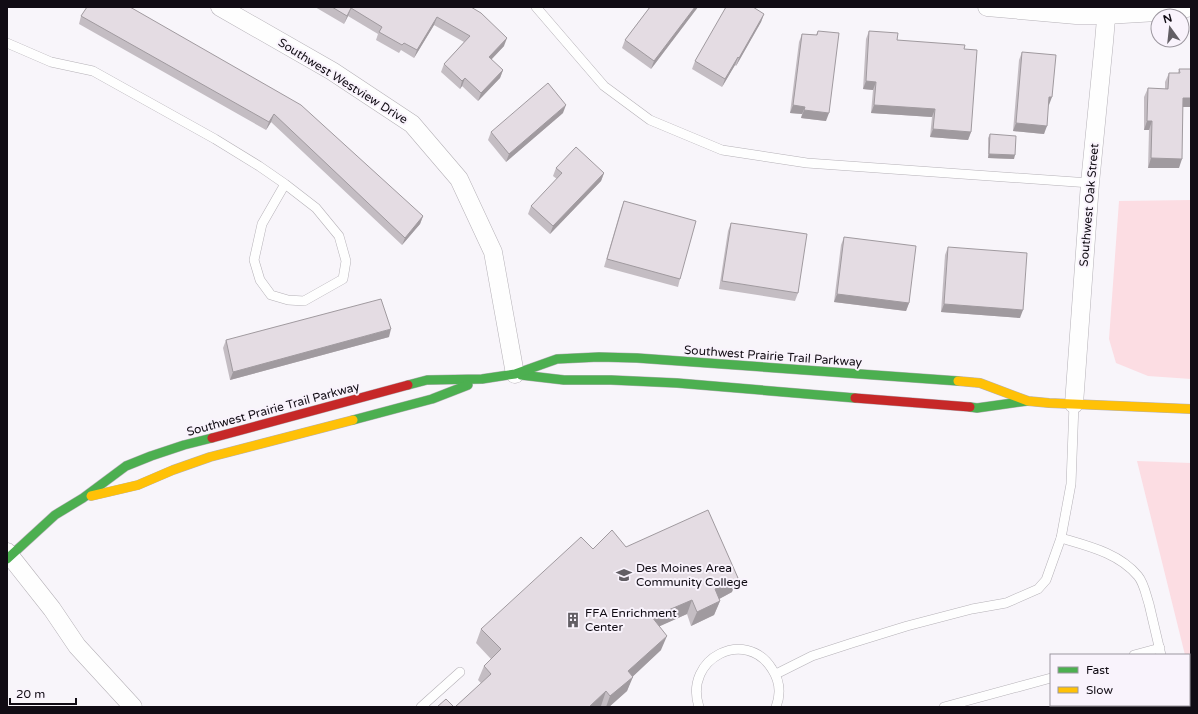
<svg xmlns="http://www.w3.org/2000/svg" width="1198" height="714" font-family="'Varela Round',sans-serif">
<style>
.green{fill:#fcdde3}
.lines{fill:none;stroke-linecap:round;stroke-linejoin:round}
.lane-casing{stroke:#b5b1b7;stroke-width:10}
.street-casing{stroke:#b5b1b7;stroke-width:19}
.fast-casing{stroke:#b5b1b7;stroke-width:10}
.slow-casing{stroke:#b5b1b7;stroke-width:10}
.jam-casing{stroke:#b5b1b7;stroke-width:10}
.lane{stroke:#fefefe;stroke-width:9}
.street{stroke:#fefefe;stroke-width:18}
.fast{stroke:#4caf50;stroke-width:9}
.slow{stroke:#ffc107;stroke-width:9}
.jam{stroke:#c62828;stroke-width:9}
.wall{fill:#c4bdc3}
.shaded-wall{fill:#a09a9f}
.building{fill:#e4dce3;stroke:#a09a9f}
.labels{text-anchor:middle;stroke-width:4;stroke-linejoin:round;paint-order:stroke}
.street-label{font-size:12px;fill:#110c14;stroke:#f9f3fc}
.poi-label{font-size:12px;fill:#110c14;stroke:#f9f3fc;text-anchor:start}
</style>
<rect width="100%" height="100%" fill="#f8f5fa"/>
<!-- green -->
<g class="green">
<polygon points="1191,200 1191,379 1148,376 1116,363 1109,339 1119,201"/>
<polygon points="1137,461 1191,463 1191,679 1189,671 1189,655 1185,655"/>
</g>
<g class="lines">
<defs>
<g id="lane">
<polyline points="536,7 604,86 650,120 722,150 807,163 1090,183"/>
<polyline points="7,43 51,62 93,71 215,139 259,166 285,184 316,208 339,236 346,261 343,279 304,301 288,300 271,295 260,280 254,260 262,224 285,184"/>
<path d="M1061 538C1088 546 1119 553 1138 576 1144 583 1146 595 1149 604 1153 621 1157 638 1161 655"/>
<polyline points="1134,655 1160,648"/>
<polyline points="776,674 812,656 852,643 907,626 972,609 1006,603 1038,589 1046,580 1061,538 1071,484 1074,404"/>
<polyline points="1174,705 1175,707"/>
<polyline points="421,707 460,672"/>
<path d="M699 707C683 658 746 627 772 669 780 681 781 694 776 707"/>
<polyline points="944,707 1051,678"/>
</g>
<g id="street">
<polyline points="220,7 332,71 412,124 459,179 493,252 515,374"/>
<polyline points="987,7 1076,15 1106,15 1174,11 1191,7"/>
<polyline points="1074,404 1090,183 1104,42 1107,7"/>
<polyline points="7,552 52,609 77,646 133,707"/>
</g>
<g id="fast">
<polyline points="521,375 564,380 611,380 677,383 855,398"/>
<polyline points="408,385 427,380 482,379 515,374 557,359 599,357 637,358 958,381"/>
<polyline points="970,407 977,408 1027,401"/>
<polyline points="353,420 432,399 468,385"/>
<polyline points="7,559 55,515 83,498 126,466 151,456 184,445 212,438"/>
</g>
<g id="slow">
<polyline points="958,381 980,383 1028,401 1049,403 1191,409"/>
<polyline points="91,496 138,485 173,470 210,457 353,420"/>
</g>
<g id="jam">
<polyline points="855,398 970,407"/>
<polyline points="212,438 408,385"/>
</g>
</defs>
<!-- lane casing -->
<use href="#lane" class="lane-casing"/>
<!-- street casing -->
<use href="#street" class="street-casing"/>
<!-- fast casing -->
<use href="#fast" class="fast-casing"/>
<!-- slow casing -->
<use href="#slow" class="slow-casing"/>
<!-- jam casing -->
<use href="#jam" class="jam-casing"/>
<!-- lane -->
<use href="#lane" class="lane"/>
<!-- street -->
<use href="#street" class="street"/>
<!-- fast -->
<use href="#fast" class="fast"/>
<!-- slow -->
<use href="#slow" class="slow"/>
<!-- jam -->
<use href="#jam" class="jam"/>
</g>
<!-- wall -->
<g class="wall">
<polygon points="130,7 423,216 420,224 402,245 271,122 266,130 79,24 81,16"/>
<polygon points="315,7 471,7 504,46 491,60 503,70 500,78 478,101 462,86 460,89 441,72 444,64 464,42 434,25 414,58 401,50 399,53 376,40 378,34 348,16 344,24"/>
<polygon points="650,7 698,7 651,69 622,48 625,40"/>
<polygon points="764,14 761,22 736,66 735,65 722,87 692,69 695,61"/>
<polygon points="818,31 826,121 801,118 802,114 790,113 799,42 802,34 816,35"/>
<polygon points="869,31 897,40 964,49 971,132 968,140 930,137 932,117 871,113 873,90 863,89 866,39"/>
<polygon points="1022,52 1049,105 1048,105 1044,134 1013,131 1019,60"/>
<polygon points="1179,69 1183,107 1179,168 1148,168 1149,130 1144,130 1144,97 1148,88 1165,89 1165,82 1169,73 1178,73"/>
<polygon points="563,113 506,162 488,140 491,132"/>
<polygon points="990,134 1014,159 988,158 988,138"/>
<polygon points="556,168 604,173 601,181 550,234 528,214 531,206 557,179 553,176"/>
<polygon points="624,201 680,279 678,287 604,267 621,209"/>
<polygon points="731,223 798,293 795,301 719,289 728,231"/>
<polygon points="844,237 909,303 906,311 834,302 841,245"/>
<polygon points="948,247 1020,318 941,312 945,255"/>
<polygon points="389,337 230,380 223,348 226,340"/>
<polygon points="626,547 732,592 719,599 720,601 714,615 691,626 687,614 659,626 661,650 632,677 627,691 609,707 602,707 601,706 481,683 478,680 484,666 491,659 476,643 481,629 593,549"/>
</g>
<!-- shaded-wall -->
<g class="shaded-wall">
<polygon points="695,7 698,7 651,69 654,61"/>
<polygon points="351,8 348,16 344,24 347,16"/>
<polygon points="764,14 761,22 736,66 739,58"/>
<polygon points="437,17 434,25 414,58 417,50"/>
<polygon points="507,38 504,46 486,65 489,57"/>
<polygon points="738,57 735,65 722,87 725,79"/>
<polygon points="503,70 500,78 478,101 481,93"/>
<polygon points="465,78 462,86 460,89 462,81"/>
<polygon points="866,81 876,82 873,90 863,89"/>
<polygon points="1049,97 1052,97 1049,105 1046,105"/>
<polygon points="1183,98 1191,98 1191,107 1180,107"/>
<polygon points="566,105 563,113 506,162 509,154"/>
<polygon points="793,105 805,107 802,114 790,113"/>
<polygon points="874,105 935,109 932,117 871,113"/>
<polygon points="804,110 829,113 826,121 801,118"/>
<polygon points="274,114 271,122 266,130 269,122"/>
<polygon points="1147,121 1152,121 1149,130 1144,130"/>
<polygon points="1016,123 1047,126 1044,134 1013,131"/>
<polygon points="933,129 971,132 968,140 930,137"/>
<polygon points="989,154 1015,155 1014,159 988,158"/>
<polygon points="1151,158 1182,159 1179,168 1148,168"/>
<polygon points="604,173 601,181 550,234 553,226"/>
<polygon points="423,216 420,224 402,245 405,238"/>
<polygon points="837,294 909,303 906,311 834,302"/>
<polygon points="944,304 1023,310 1020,318 941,312"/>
<polygon points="391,329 389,337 230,380 233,372"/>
<polygon points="738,578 732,592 710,604 715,589"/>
<polygon points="692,600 687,614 647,632 652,617"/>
<polygon points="720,601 714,615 691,626 697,612"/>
<polygon points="667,636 661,650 627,682 633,677 627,691 609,707 606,707 610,696 628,671"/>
<polygon points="606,691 601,706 599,707 589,707"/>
</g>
<!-- building -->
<g class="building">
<polygon points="87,7 130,7 301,105 423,216 405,238 274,114 269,122 81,16"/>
<polygon points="332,7 471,7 481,13 507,38 489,57 503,70 481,93 465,78 462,81 444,64 470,36 437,17 417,50 404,43 402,45 379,32 382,27 351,8 347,16"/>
<polygon points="650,7 695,7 654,61 625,40"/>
<polygon points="726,7 753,7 764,14 739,58 738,57 725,79 695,61"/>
<polygon points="818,31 839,33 829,113 804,110 805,107 793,105 802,34 817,35"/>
<polygon points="869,31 898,33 897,40 965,45 964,49 977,50 971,132 933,129 935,109 874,105 876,82 866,81"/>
<polygon points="1022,52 1056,55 1052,97 1049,97 1047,126 1016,123"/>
<polygon points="1179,69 1191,69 1191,98 1183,98 1182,159 1151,158 1152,121 1147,121 1148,88 1168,89 1169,73 1180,73"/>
<polygon points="548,83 566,105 509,154 491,132"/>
<polygon points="990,134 1016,136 1015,155 989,154"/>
<polygon points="576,147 604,173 553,226 531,206 562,173 556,168"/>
<polygon points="624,201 696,221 680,279 607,259"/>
<polygon points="731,223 807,234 798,293 722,281"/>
<polygon points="844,237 916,246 909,303 837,294"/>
<polygon points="948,247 1027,253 1023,310 944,304"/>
<polygon points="381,299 391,329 233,372 226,340"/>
<polygon points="708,510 738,578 715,589 720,601 697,612 692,600 652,617 667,636 628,671 633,677 610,696 606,691 589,707 455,707 491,674 484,666 501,649 481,629 581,537 593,549 612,530 626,547"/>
<polygon points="446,699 454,707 437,707"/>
</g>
<!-- icons -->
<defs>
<symbol id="university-bare" viewBox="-9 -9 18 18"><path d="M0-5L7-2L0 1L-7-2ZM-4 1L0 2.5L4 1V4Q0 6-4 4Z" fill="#625e64" stroke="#f9f3fc" stroke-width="2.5" paint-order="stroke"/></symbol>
<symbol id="building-bare" viewBox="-9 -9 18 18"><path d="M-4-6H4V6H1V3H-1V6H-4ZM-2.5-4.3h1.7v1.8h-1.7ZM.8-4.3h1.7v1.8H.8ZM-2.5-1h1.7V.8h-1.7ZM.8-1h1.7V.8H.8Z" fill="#625e64" stroke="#f9f3fc" stroke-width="2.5" paint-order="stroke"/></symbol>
</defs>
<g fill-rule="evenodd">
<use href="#university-bare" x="613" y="564" width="22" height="22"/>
<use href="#building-bare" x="562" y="609" width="22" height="22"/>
</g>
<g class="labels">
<!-- street labels -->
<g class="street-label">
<text transform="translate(343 81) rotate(32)" y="4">Southwest Westview Drive</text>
<text transform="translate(1089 205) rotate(-85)" y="4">Southwest Oak Street</text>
<text transform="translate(773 356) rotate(4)" y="4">Southwest Prairie Trail Parkway</text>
<text transform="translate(273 409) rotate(-15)" y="4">Southwest Prairie Trail Parkway</text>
</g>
<!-- poi labels -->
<g class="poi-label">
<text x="636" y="572">Des Moines Area<tspan x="636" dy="14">Community College</tspan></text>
<text x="585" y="617">FFA Enrichment<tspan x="585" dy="14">Center</tspan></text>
</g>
</g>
<!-- border -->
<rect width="1198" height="714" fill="none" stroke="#110c14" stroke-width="16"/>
<!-- legend -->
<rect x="1050" y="654" width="140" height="52" fill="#f9f3fc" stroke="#9c979f"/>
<rect x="1058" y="667" width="20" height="6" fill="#4caf50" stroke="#9c979f"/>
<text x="1086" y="674" font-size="12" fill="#110c14">Fast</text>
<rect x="1058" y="687" width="20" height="6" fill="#ffc107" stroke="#9c979f"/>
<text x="1086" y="694" font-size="12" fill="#110c14">Slow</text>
<!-- north arrow -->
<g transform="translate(1170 28) rotate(345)"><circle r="19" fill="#f9f3fc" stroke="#9c979f"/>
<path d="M0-3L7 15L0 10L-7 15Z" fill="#625e64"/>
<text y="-6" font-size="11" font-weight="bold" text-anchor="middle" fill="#110c14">N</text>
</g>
<!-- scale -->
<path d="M10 698v6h66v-6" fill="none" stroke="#110c14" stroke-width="2"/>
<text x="16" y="698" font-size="12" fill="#110c14" stroke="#f9f3fc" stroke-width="3" paint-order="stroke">20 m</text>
</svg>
